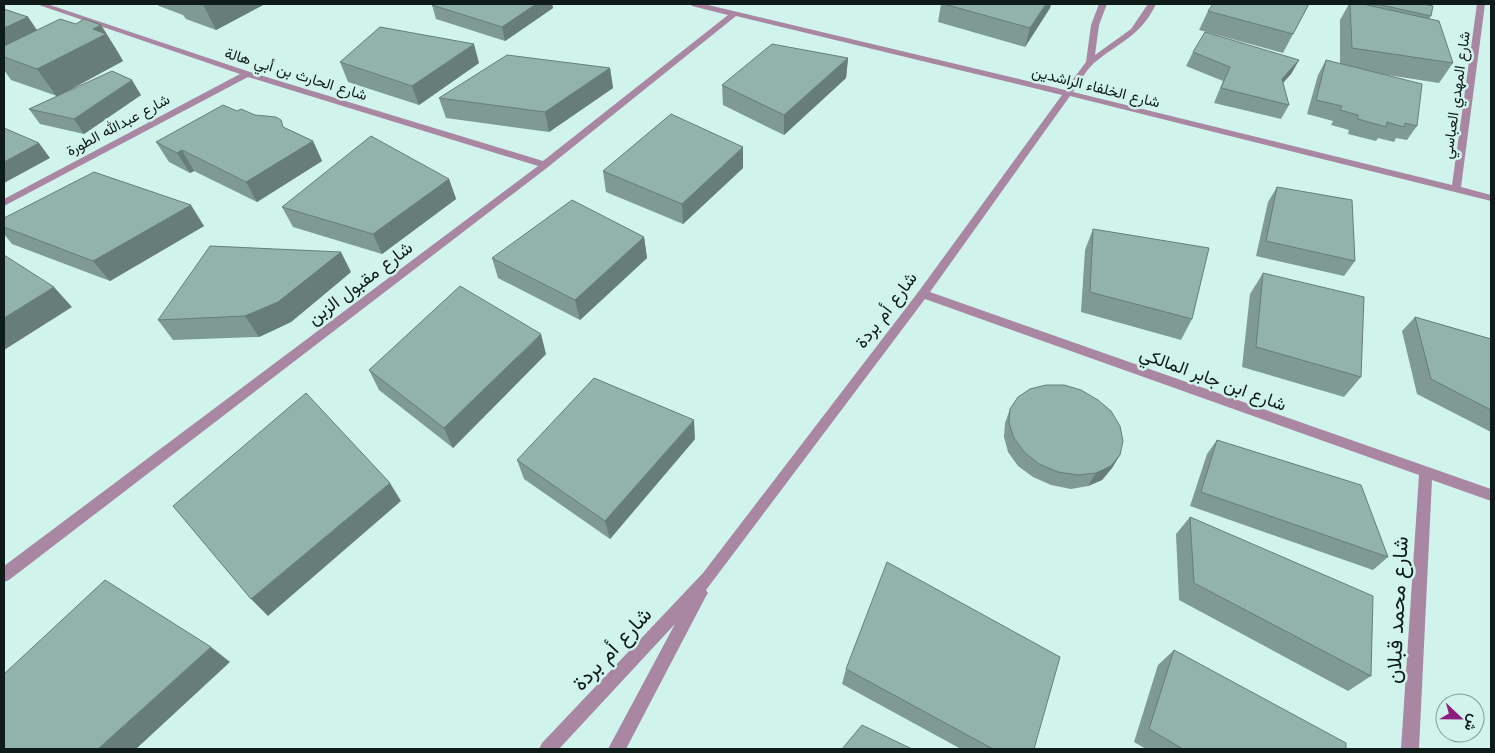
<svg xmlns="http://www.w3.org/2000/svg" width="1495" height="753" font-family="Jost,Vazirmatn,sans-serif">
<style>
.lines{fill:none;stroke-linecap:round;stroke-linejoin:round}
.street{fill:#a987a2;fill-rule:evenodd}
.wall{fill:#7e9a93}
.shaded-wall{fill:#667d78}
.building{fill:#92b3ab;stroke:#667d78}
.labels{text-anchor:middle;stroke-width:5;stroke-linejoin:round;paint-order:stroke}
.far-street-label{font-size:15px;fill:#0e1b18;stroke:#d0f4eb}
.street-label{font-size:18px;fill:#0e1b18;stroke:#d0f4eb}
.near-street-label{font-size:21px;fill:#0e1b18;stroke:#d0f4eb}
</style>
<rect width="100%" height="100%" fill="#d0f4eb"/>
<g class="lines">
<!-- street -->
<path class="street" d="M36 4H47L250 72 543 161 728 15 692 6 691 4H704L1065 90 1086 62 1091 25 1099 4H1107L1099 25 1095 55 1131 29 1148 4H1156C1142 35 1118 43 1094 63 1086 70 1079 83 1073 92L1452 185 1477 4H1485L1461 187 1491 195V201L1070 96 930 292 1491 489V501L1432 480 1419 749H1401L1419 475 925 299 706 590 708 593 705 598 626 749H608L675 624 559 749H539L542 743 703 573 919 291 1062 95 736 16 548 167 9 580 4 582V566L538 166 248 77 4 206V199L240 74Z"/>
</g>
<!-- wall -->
<g class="wall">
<polygon points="157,4 265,4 216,30 186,19 183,15 159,6"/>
<polygon points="434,4 552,4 553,8 505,41 436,19 432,5"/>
<polygon points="941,4 1051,4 1050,8 1025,47 938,22"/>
<polygon points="1309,4 1283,53 1199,30 1208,11"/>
<polygon points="1349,4 1430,4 1428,6 1431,16 1429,19 1453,63 1439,83 1381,74 1417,126 1407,140 1396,138 1394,142 1378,138 1376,141 1348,134 1349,130 1331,125 1333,121 1307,114 1318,75 1326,60 1340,64 1340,20"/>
<polygon points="4,9 28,17 37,30 76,24 101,25 118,52 123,61 57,96 141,95 84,134 40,124 29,109 57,96 11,80 4,70"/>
<polygon points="1193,52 1299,60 1291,74 1283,83 1289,105 1281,119 1214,103 1223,81 1186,66"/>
<polygon points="848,58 846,78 784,135 723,105 722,85"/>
<polygon points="340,62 479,63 419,105 348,82"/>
<polygon points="610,68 613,88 549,132 446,118 439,98"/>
<polygon points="237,111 285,128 313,141 322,161 257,202 194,171 190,173 169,162 156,142"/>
<polygon points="743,168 683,224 606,192 603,171"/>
<polygon points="449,179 456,199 382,254 293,227 282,207"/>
<polygon points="1277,187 1355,261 1344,276 1256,256 1268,202"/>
<polygon points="4,218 204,226 110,281 12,244 4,234"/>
<polygon points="1093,229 1192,319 1181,340 1081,312 1085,250"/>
<polygon points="644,237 647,258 580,320 498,278 492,258"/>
<polygon points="351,272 291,322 259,337 173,340 158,320"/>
<polygon points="1263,273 1361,377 1344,397 1242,367 1250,294"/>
<polygon points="1415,317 1491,339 1491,432 1417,394 1402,331"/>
<polygon points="546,354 453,448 379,390 369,370"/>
<polygon points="1010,409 1120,455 1112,468 1102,480 1088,486 1071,489 1051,485 1033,477 1018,466 1008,452 1004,437 1005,423"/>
<polygon points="695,439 610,539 524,479 517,460"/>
<polygon points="1217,440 1388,557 1373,570 1190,506 1207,454"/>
<polygon points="1190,517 1371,676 1348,691 1179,600 1176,534"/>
<polygon points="1174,650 1346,749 1146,749 1134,742 1158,665"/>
<polygon points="846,669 1034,749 961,749 842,684"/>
</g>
<!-- shaded-wall -->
<g class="shaded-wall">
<polygon points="203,4 265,4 216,30"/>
<polygon points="536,4 552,4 553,8 505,41 502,27"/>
<polygon points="1046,4 1051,4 1050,8 1025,47 1030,28"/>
<polygon points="28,17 46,44 4,57 4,28"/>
<polygon points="101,25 123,61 57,97 37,69 93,29"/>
<polygon points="474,44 479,63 419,105 412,86"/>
<polygon points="848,58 846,78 784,135 784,115"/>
<polygon points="1299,60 1291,74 1274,93 1282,79"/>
<polygon points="610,68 613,88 549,132 545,112"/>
<polygon points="132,80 141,95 84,134 74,119"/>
<polygon points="313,141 322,161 257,202 246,182"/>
<polygon points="39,143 50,158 4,183 4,162"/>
<polygon points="743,147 743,168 683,224 682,204"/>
<polygon points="182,150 194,171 190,173 177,153"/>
<polygon points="449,179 456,199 382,254 373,234"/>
<polygon points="191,205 204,226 110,281 93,261"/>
<polygon points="644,237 647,258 580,320 575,300"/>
<polygon points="341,252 351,272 291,322 259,337 245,316"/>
<polygon points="54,287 72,307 4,350 4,318"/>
<polygon points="541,334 546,354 453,448 444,428"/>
<polygon points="694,420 695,439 610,539 605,521"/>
<polygon points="1120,455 1112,468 1102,480 1088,486 1096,473"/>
<polygon points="390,483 401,501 268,616 251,599"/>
<polygon points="211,647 230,662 136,749 98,749"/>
</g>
<!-- building -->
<g class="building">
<polygon points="434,4 536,4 502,27 432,5"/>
<polygon points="944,4 1046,4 1030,28"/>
<polygon points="1213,4 1309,4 1293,34 1208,11"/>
<polygon points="1350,4 1363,4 1439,21 1453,63 1352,48"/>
<polygon points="1377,4 1422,4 1433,6 1431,16"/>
<polygon points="4,9 28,17 4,28"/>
<polygon points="60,19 76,24 84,19 101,25 93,29 106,34 37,69 4,57 4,46"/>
<polygon points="380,27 474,44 412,86 340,62"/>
<polygon points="1205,32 1299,60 1282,79 1289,105 1221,88 1230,67 1193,52"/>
<polygon points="772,44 848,58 784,115 722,85"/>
<polygon points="507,55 610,68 545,112 439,98"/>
<polygon points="1326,60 1422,84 1417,126 1405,123 1404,127 1387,122 1386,127 1358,119 1358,115 1340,110 1342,106 1316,100"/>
<polygon points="112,71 132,80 74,119 29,109"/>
<polygon points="223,105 237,111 241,109 255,115 276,117 281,120 283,127 313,141 246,182 182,150 177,153 156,142"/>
<polygon points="671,114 743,147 682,204 603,171"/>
<polygon points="4,128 39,143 4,162"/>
<polygon points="371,136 449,179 373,234 282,207"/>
<polygon points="94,172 191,205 93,261 4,227 4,218"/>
<polygon points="1277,187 1352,200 1355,261 1266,241"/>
<polygon points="572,200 644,237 575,300 492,258"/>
<polygon points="1093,229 1209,248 1192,319 1090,292"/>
<polygon points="210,246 341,252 278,302 245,316 158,320"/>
<polygon points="4,255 54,287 4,318"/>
<polygon points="1263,273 1364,297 1361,377 1256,347"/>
<polygon points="460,286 541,334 444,428 369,370"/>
<polygon points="1415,317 1491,339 1491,410 1431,379"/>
<polygon points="594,378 694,420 605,521 517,460"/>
<polygon points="1046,385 1064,385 1081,390 1098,400 1111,411 1120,426 1123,441 1120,455 1111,466 1096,473 1078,475 1058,472 1039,464 1024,452 1014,438 1009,423 1010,409 1018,397 1030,389"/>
<polygon points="306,393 390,483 251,599 173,506"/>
<polygon points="1217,440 1361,485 1388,557 1201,492"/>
<polygon points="1190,517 1373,596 1371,676 1194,583"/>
<polygon points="887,562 1060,657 1034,749 993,749 846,669"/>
<polygon points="105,580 211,647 98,749 4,749 4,674"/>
<polygon points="1174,650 1346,743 1346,749 1183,749 1149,729"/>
<polygon points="862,725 912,749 842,749"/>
</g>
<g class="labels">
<!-- far-street labels -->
<g class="far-street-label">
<text transform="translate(296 74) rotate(17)" y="5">شارع الحارث بن أبي هالة</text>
<text transform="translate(1096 87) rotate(14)" y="5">شارع الخلفاء الراشدين</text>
<text transform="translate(1456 95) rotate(-82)" y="5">شارع المهدي العباسي</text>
<text transform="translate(118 125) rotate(-28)" y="5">شارع عبدالله الطورة</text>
</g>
<!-- street labels -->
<g class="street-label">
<text transform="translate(360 283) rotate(-37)" y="6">شارع مقبول الزبن</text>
<text transform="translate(886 310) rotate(-53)" y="6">شارع أم بردة</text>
<text transform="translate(1213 379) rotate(20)" y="6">شارع ابن جابر المالكي</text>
</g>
<!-- near-street labels -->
<g class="near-street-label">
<text transform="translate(1397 610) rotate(-87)" y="7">شارع محمد قبلان</text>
<text transform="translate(612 649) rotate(-47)" y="7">شارع أم بردة</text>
</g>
</g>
<!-- border -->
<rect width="1495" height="753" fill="none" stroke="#0e1b18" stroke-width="10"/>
<!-- north arrow -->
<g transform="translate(1460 718) rotate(112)"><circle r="24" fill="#d0f4eb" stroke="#829d97"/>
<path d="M0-4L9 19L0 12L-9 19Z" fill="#8d1d80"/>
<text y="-8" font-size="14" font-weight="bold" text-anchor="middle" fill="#0e1b18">ش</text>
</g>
</svg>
